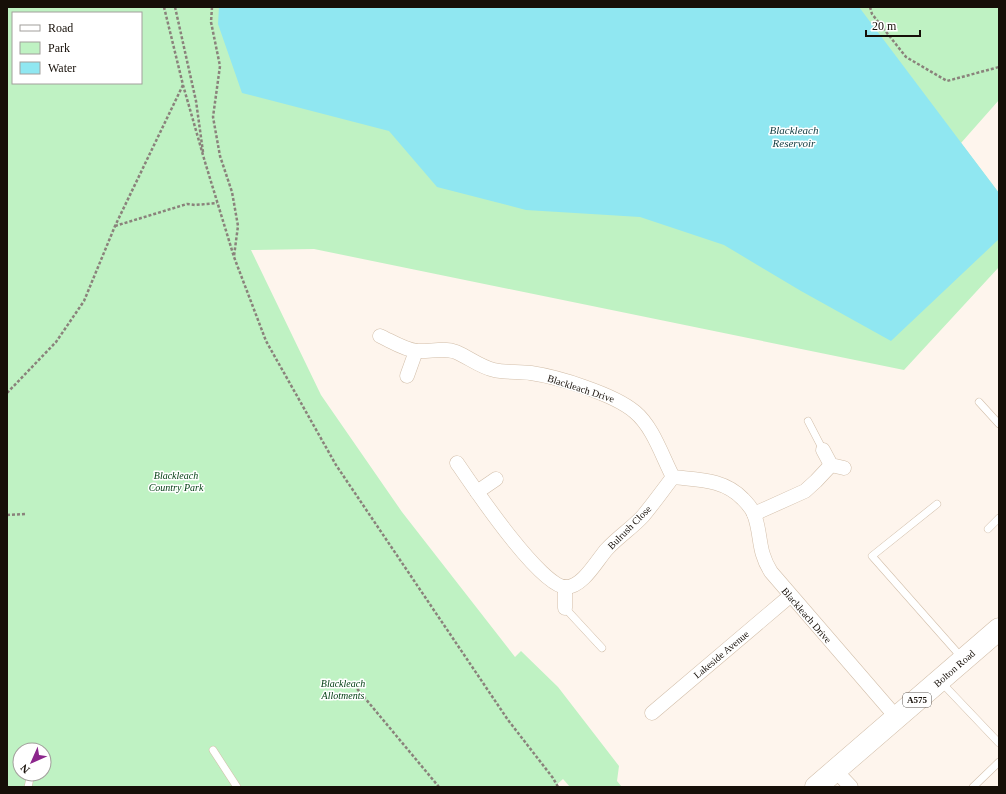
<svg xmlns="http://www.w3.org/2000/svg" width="1006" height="794" font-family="'Times New Roman',serif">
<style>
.green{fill:#bff2c3;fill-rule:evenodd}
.water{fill:#90e7f1}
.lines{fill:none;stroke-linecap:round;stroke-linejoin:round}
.service-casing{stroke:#d2bea9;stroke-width:8}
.minor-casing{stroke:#d2bea9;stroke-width:15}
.primary-casing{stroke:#d2bea9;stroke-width:23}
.path{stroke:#8a827b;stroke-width:2.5;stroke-dasharray:3 2;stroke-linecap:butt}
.service{stroke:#fff;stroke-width:7}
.minor{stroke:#fff;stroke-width:14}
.primary{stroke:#fff;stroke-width:22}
.labels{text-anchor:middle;stroke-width:3;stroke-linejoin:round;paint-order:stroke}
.shield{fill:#fff;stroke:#5c5752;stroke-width:1}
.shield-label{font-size:9px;font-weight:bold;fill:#160f08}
.street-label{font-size:10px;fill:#160f08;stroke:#fff}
.park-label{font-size:10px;font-style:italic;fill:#064116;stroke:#fff}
.water-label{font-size:11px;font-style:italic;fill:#103a3f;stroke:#fff}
</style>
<rect width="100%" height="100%" fill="#fef5ed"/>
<!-- green -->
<path class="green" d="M7 7H999V100L961 143 999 193V267L904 370 314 249 251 250 321 395 402 512 515 657 521 651 558 687 619 766 617 781 622 787H570L563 779 554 787H7ZM13 13H141V83H13ZM20 750H44V774H20Z"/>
<!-- water -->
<polygon class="water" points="219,7 859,7 999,193 999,239 891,341 801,291 724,245 640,217 526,210 437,187 389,131 242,93 218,24"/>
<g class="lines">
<defs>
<g id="service">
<polyline points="979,402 999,424"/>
<polyline points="808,421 823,450"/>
<polyline points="937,504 872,556 963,659"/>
<polyline points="988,529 999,518"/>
<polyline points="565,608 602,648"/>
<polyline points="941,682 999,743"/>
<polyline points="213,750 237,787"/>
<polyline points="28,787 31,774"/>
<polyline points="973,787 999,762"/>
</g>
<g id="minor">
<path d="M380 336C391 341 405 350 417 351 430 352 444 347 456 352 470 358 480 367 494 370 506 373 519 371 531 373 558 377 614 394 635 412 653 427 662 456 673 477 699 480 724 479 743 499 747 503 752 509 754 514 762 535 757 550 771 572L897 718"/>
<polyline points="407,376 416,351"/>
<polyline points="823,450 831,465 844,468"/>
<path d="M457 463C472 485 541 588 566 587 583 587 597 560 607 549 618 537 632 528 643 516 653 504 663 490 673 477"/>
<polyline points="477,492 496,479"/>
<polyline points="754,514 805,491 816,481 831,465"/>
<polyline points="565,587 565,608"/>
<polyline points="652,713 790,596"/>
<polyline points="835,770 851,787"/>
</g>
<polyline id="primary" points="816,787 999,629"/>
</defs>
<!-- service casing -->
<use href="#service" class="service-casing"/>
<!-- minor casing -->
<use href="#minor" class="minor-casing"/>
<!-- primary casing -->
<use href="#primary" class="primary-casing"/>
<!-- path -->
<g class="path">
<polyline points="164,7 183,85 205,162 234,257 266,341 336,465 508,720 553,778 558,787"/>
<polyline points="175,7 196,101 203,152"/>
<polyline points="212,7 211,22 220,66 213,117 220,156 232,192 238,226 234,256"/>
<polyline points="870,7 872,14 906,57 947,81 999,67"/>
<polyline points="115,226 187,204 195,205 217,203"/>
<polyline points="7,393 56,342 84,301 115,226 183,85"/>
<polyline points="7,515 25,514"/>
<polyline points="354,685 439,787"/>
</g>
<!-- service -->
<use href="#service" class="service"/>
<!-- minor -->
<use href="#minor" class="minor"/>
<!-- primary -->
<use href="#primary" class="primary"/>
</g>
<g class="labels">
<!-- shield labels -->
<rect class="shield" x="903" y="693" width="28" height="14" rx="3"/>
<g class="shield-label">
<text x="917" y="703">A575</text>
</g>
<!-- street labels -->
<g class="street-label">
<text transform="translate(581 388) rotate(18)" y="4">Blackleach Drive</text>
<text transform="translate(629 527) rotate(-45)" y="4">Bulrush Close</text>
<text transform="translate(807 615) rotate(49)" y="4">Blackleach Drive</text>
<text transform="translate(721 654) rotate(-40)" y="4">Lakeside Avenue</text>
<text transform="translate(954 668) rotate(-41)" y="4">Bolton Road</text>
</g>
<!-- park labels -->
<g class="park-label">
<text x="176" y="479">Blackleach<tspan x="176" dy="12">Country Park</tspan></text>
<text x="343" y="687">Blackleach<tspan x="343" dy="12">Allotments</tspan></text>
</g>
<!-- water labels -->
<g class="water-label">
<text x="794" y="134">Blackleach<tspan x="794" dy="13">Reservoir</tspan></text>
</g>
</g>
<!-- border -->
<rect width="1006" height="794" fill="none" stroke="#160f08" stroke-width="16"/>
<!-- legend -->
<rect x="12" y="12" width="130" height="72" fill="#ffffff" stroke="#a29f9c"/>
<rect x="20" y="25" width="20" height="6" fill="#ffffff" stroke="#a29f9c"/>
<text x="48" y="32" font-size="12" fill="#160f08">Road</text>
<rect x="20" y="42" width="20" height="12" fill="#bff2c3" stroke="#a29f9c"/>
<text x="48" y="52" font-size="12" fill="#160f08">Park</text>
<rect x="20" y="62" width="20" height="12" fill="#90e7f1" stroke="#a29f9c"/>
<text x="48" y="72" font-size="12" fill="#160f08">Water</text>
<!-- north arrow -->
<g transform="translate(32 762) rotate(225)"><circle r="19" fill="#ffffff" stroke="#a29f9c"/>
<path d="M0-3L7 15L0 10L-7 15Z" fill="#8c268c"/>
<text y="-6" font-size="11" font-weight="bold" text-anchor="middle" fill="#160f08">N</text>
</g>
<!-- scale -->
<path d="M866 30v6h54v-6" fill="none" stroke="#160f08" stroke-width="2"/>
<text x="872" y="30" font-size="12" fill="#160f08" stroke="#ffffff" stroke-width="3" paint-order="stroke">20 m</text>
</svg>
